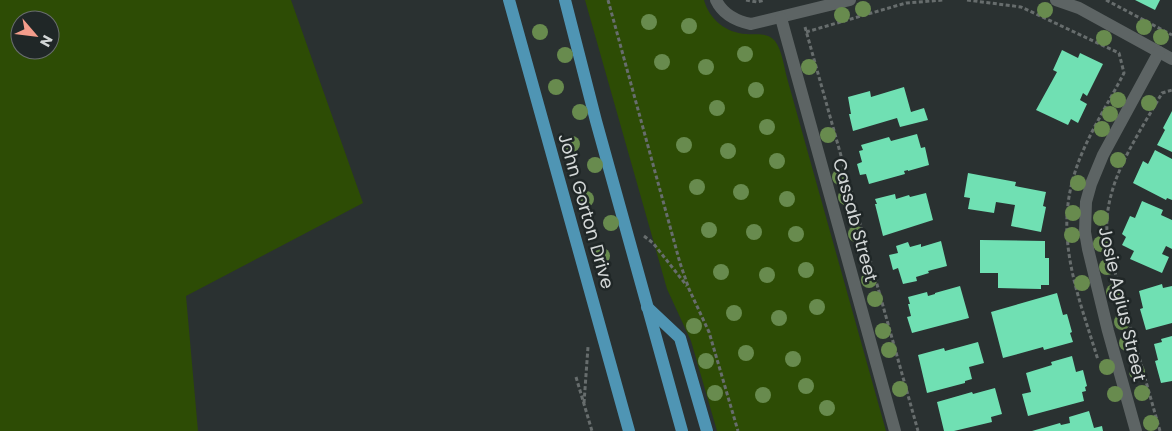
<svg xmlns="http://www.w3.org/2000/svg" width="1172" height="431" font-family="Poppins,sans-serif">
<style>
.green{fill:#2d4c05;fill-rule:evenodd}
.building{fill:#70e0b3}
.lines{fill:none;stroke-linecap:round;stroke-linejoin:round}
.path{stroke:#676d6d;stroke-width:3;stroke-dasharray:4 2.5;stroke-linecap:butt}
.minor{stroke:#5d6464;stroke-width:12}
.major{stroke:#4f95b4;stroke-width:12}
.tree{fill:#688b4e}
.labels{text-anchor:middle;stroke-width:5;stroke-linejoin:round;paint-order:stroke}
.street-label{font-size:18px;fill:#d3d7d7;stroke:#202727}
</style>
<rect width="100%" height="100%" fill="#2a3131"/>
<!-- green -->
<g class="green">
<path d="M0 0H291L363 203 186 296 198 431H0ZM20 20H50V50H20Z"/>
<path d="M585 0H704C709 19 726 33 746 34 756 35 767 32 775 41 782 50 784 67 787 78L886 431H717L691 341 667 289Z"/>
</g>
<!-- building -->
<g class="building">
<polygon points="1135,0 1160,0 1155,10"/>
<polygon points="1062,50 1078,58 1080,53 1103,64 1087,96 1083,93 1080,100 1087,104 1078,123 1071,119 1068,125 1036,110 1057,72 1053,70"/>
<polygon points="904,87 911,112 924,108 928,120 900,127 897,118 853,131 849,114 851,114 848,97 870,91 871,97"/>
<polygon points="1172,111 1172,152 1157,145 1165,130 1163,128"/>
<polygon points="917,134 921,148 925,147 929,165 908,171 908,170 904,171 905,174 869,184 866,174 860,175 857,164 862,162 859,151 863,150 861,145 889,137 891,141"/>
<polygon points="1155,150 1172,159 1172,200 1167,198 1166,200 1133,183 1143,161 1148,164"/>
<polygon points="968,173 1016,182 1015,186 1046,192 1043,206 1046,207 1041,232 1011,226 1015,205 996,202 994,213 968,209 970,198 964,197"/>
<polygon points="926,193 933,220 883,236 875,204 877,204 875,199 895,194 896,199 909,195 910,197"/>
<polygon points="1142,201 1163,210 1161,215 1172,220 1172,249 1166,246 1162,254 1169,257 1162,273 1130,259 1134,251 1122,245 1126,237 1122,234 1130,216 1135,218"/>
<polygon points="980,240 1045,241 1045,258 1049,258 1049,285 1041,285 1041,289 998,288 998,273 980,273"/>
<polygon points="941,241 947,266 928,271 929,273 916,277 917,281 903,284 898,268 893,270 889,255 898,253 896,246 908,242 910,247 921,244 921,247"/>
<polygon points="1162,284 1163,288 1172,286 1172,323 1146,330 1140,309 1143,308 1139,291"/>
<polygon points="960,286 969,318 912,333 907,317 911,316 908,304 910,304 908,297 927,292 928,296 935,294 935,293"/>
<polygon points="1057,293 1063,315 1067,314 1072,332 1070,333 1073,342 1044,350 1043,347 1003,358 991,312"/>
<polygon points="1172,336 1172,381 1161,383 1155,361 1158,360 1154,344 1162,342 1161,339"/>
<polygon points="978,342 984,363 969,367 972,379 965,381 965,383 927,393 918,355 944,348 945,351"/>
<polygon points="1072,356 1076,372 1083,370 1087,386 1085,387 1086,391 1082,392 1084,401 1028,416 1022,394 1031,392 1026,373 1052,365 1051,362"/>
<polygon points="995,388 1002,414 991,417 992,422 954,431 944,431 937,402 972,392 973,394"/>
<polygon points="1089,411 1094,428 1102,426 1103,431 1032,431 1060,423 1061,425 1070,423 1069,417"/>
</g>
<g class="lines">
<!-- path -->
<g class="path">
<polyline points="608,0 680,263 689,289 709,332 738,431"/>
<polyline points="746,0 757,2 765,0"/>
<path d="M967 0 1021 7 1119 53 1124 73C1108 104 1087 136 1076 169 1053 237 1078 294 1098 360"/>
<polyline points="1106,0 1172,35"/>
<polyline points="805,27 918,431"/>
<polyline points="806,32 906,3 943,0"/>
<polyline points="644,236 653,243 687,286"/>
<polyline points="576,377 592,431"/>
<polyline points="584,403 588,347"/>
<path d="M1160 431 1111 258C1109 245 1106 233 1107 219 1110 174 1140 132 1162 93L1172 90"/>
</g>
<!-- minor -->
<g class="minor">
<path d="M716 0C723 15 736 21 751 24L850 0"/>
<polyline points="1056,0 1079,8 1172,59"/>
<polyline points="781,18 895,431"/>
<polyline points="1136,431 1108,331 1088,249 1085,232 1086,202 1091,184 1103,155 1159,52"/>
</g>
<!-- major -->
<g class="major">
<polyline points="509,0 629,431"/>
<polyline points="565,0 596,121 682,431"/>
<polyline points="647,307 680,338 707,431"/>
</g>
</g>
<!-- trees -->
<g class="tree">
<circle cx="863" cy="9" r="8"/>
<circle cx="1045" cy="10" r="8"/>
<circle cx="842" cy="15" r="8"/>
<circle cx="649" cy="22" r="8"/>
<circle cx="689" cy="26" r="8"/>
<circle cx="1144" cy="27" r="8"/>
<circle cx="540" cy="32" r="8"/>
<circle cx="1161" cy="37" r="8"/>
<circle cx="1104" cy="38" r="8"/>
<circle cx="745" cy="54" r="8"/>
<circle cx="565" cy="55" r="8"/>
<circle cx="662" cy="62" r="8"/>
<circle cx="706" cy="67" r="8"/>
<circle cx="809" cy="67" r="8"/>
<circle cx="556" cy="87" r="8"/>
<circle cx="756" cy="90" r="8"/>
<circle cx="1118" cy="100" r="8"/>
<circle cx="1149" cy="103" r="8"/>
<circle cx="717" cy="108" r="8"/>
<circle cx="580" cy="112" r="8"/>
<circle cx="1110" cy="114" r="8"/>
<circle cx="767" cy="127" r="8"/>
<circle cx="1102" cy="129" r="8"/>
<circle cx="828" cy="135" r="8"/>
<circle cx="572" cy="144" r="8"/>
<circle cx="684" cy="145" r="8"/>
<circle cx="728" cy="151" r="8"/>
<circle cx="1118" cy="160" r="8"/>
<circle cx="777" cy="161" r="8"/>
<circle cx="595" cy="165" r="8"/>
<circle cx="840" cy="177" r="8"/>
<circle cx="1078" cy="183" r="8"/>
<circle cx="697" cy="187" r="8"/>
<circle cx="741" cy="192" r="8"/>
<circle cx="846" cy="197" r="8"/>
<circle cx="586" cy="199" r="8"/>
<circle cx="787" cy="199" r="8"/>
<circle cx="1073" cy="213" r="8"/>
<circle cx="1101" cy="218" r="8"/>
<circle cx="611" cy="223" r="8"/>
<circle cx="709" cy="230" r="8"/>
<circle cx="754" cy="232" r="8"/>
<circle cx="796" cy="234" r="8"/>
<circle cx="856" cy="234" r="8"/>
<circle cx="1072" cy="235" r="8"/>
<circle cx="1101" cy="244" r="8"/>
<circle cx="602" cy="256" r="8"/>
<circle cx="1107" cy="267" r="8"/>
<circle cx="806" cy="270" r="8"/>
<circle cx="721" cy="272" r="8"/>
<circle cx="767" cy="275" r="8"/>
<circle cx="869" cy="280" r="8"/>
<circle cx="1082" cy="283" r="8"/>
<circle cx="1114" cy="292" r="8"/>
<circle cx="875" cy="299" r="8"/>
<circle cx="817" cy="307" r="8"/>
<circle cx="734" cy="313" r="8"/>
<circle cx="779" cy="318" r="8"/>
<circle cx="1122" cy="322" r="8"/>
<circle cx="694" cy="326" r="8"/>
<circle cx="883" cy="331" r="8"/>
<circle cx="1127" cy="343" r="8"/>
<circle cx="889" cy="350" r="8"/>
<circle cx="746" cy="353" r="8"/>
<circle cx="793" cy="359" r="8"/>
<circle cx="706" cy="361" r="8"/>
<circle cx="1107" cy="367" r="8"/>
<circle cx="1137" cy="372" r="8"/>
<circle cx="806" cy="386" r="8"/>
<circle cx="900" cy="389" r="8"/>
<circle cx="715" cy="393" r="8"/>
<circle cx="1142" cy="393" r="8"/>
<circle cx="1115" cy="394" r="8"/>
<circle cx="763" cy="395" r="8"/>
<circle cx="827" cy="408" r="8"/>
<circle cx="1151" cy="423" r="8"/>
</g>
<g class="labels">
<!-- street labels -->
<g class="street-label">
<text transform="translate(586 211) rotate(74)" y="6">John Gorton Drive</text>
<text transform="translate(855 220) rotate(75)" y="6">Cassab Street</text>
<text transform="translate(1122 304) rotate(77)" y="6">Josie Agius Street</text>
</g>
</g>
<!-- north arrow -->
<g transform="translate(35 35) rotate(118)"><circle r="24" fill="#202727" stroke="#686d6d"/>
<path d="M0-4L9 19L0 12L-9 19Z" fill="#f49d8b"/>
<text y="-8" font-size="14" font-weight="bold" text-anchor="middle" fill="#d3d7d7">N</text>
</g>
</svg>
